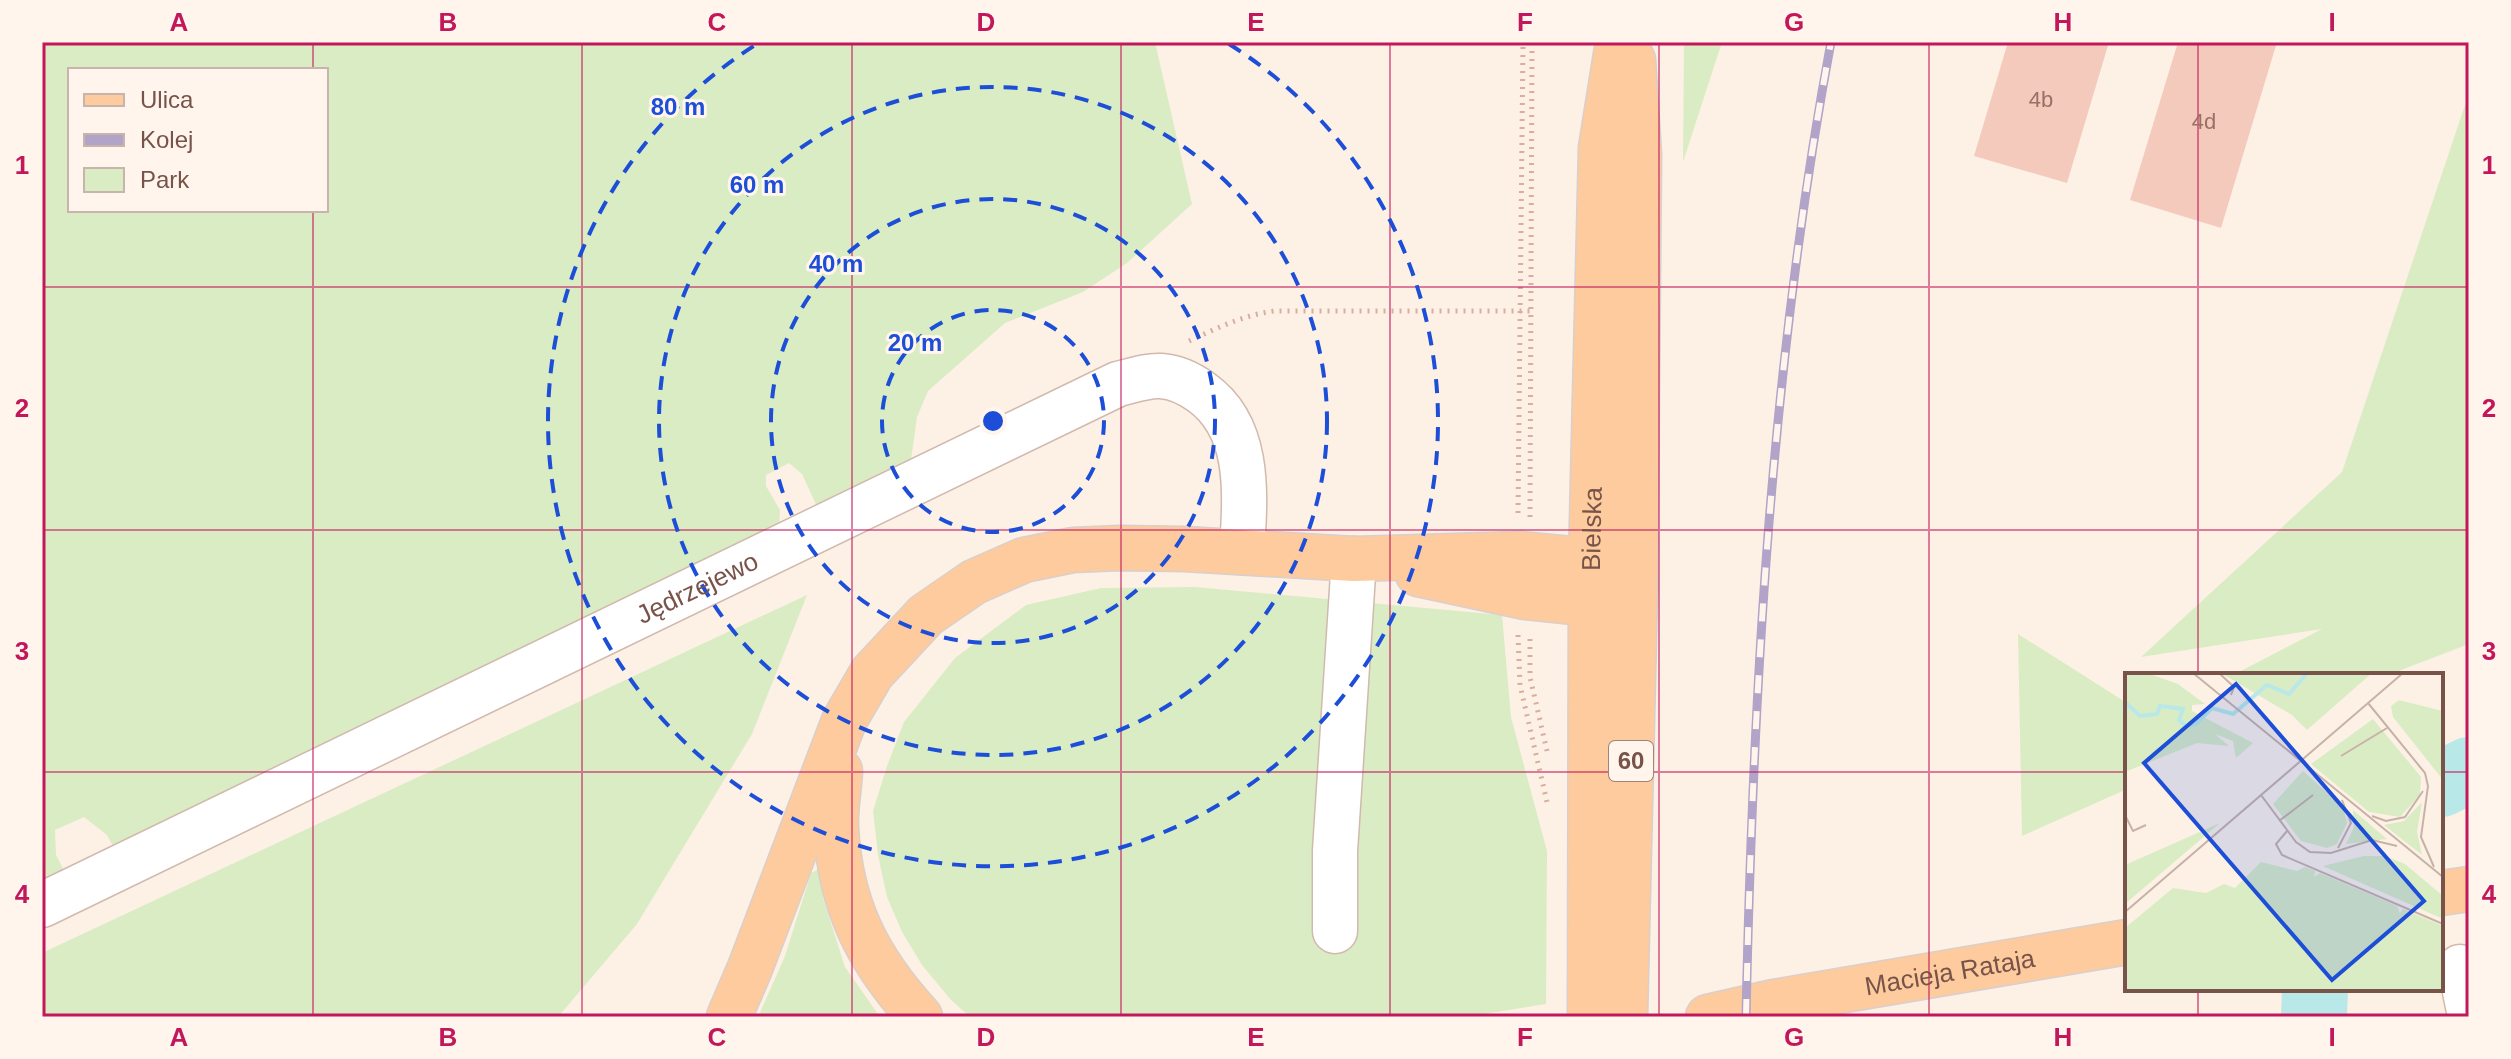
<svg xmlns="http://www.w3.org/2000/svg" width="2511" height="1059" font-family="Helvetica,sans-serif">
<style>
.green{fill:#daecc4;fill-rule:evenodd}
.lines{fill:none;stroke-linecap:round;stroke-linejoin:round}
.river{stroke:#b9e8e8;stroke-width:66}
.building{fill:#f4cabd}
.minor-casing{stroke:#d2b9ae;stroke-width:47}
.major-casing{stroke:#d9cfcc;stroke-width:47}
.path{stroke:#d9ad9f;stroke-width:5;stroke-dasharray:2 6;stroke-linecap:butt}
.minor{stroke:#fff;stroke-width:44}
.major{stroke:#fdcb9d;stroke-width:44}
.rail-casing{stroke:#b2a3c8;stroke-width:9}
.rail{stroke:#fff5ed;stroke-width:6;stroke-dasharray:18;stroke-linecap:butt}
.grid{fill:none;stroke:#c2185b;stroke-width:2;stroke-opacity:0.55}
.ring{fill:none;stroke:#1d4ed8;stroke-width:4;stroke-dasharray:14 10}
.labels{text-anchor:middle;stroke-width:6;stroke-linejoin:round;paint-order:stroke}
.number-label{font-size:22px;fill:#977166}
.shield{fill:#fff5ed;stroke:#a0847a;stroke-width:2}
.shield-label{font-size:24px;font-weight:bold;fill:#785349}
.street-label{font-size:26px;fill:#785349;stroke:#fff5ed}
.inset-river{fill:none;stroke:#b9e8e8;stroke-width:4}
.inset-road{fill:none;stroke:#c8b2a7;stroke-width:2}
.view{fill:#1d4ed8;fill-opacity:0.15;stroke:#1d4ed8;stroke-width:4}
.inset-edge{fill:none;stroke:#785349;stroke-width:4}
.centre{fill:#1d4ed8;stroke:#fff5ed;stroke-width:4}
.ring-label{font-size:24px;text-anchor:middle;font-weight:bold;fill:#1d4ed8;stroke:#fff5ed;stroke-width:6;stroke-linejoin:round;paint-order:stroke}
.neatline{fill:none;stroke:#c2185b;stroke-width:3}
.grid-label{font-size:26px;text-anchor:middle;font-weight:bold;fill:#c2185b}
</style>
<rect width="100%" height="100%" fill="#fdf1e6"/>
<!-- green -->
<g class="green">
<path d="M42 42H1155L1192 204 1127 263 1083 292 1005 323 928 391 917 417 910 467 819 511 802 474 789 463 766 475V486L780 510 779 530 117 854 107 835 84 817 55 830 56 855 67 876 42 887ZM70 70H326V210H70Z"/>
<polygon points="1684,42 1722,42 1683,162"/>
<polygon points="2469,93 2469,644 2388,675 2233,675 2322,629 2141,657 2342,472"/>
<polygon points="1195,587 1502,615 1511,717 1547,851 1546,1004 1465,1017 970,1017 951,1000 922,965 902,932 887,897 878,855 873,811 887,766 904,722 955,658 1026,605 1101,588"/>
<polygon points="807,595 752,734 637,924 558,1017 42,1017 42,953"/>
<polygon points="2018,634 2127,703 2127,789 2022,836"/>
<polygon points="821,868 823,898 845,967 880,1017 758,1017 785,956 811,873"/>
</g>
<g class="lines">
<!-- river -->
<g class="river">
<polyline points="2441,784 2469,770"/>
<polyline points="2314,1017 2315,989"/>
</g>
</g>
<!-- building -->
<g class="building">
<polygon points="2008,42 2109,42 2067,183 1974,156"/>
<polygon points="2178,42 2277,42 2221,228 2130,200"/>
</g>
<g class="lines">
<defs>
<g id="minor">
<path id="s1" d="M42 905 1118 384C1131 381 1147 375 1161 376 1175 377 1190 384 1201 392 1252 428 1245 496 1242 552"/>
<polyline points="1335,931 1335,851 1354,559"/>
<polyline points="2460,967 2469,1011"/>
</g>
<g id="major">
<polyline points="1418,574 1525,597 1591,604 1618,596"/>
<path d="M840 771C839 790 835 809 836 827 840 906 868 960 920 1017"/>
<polyline points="2441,893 2469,889"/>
<polyline points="729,1017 750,968 844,721 872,673 926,615 974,582 1024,560 1073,550 1120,548 1185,549 1354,559 1521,554 1591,561 1635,591"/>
<path id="s2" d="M1590 1017 1591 561 1601 148 1618 42"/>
<polyline points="1625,1017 1635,591 1639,155 1633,60"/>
<path id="s3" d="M1708 1017 1774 1002 2127 942"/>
</g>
</defs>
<!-- minor casing -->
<use href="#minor" class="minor-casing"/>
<!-- major casing -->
<use href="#major" class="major-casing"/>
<!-- path -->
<g class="path">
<path d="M1189 341C1217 328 1244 315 1274 311H1531"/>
<polyline points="1518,513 1523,42"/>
<polyline points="1530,517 1532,42"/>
<polyline points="1518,635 1520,685 1547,802"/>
<polyline points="1530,639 1530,677 1547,751"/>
</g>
<!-- minor -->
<use href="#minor" class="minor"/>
<!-- major -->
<use href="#major" class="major"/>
<defs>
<path id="rail" d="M1746 1017C1753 691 1771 363 1831 42"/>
</defs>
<!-- rail casing -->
<use href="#rail" class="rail-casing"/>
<!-- rail -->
<use href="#rail" class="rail"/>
</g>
<!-- grid -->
<path class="grid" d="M313 42V70M582 42V1017M852 42V1017M1121 42V1017M1390 42V1017M1659 42V1017M1929 42V1017M2198 42V675M313 210V1017M42 287H2469M42 530H2469M42 772H2127M2441 772H2469M2198 989V1017"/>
<!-- distance rings -->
<g class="ring">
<circle cx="993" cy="421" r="111"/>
<circle cx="993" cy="421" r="222"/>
<circle cx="993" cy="421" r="334"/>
<path d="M1229 44A445 445 0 1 1 757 44"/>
</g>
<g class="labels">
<!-- number labels -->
<g class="number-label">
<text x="2041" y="107">4b</text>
<text x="2204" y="129">4d</text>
</g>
<!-- shield labels -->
<rect class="shield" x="1609" y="741" width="44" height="40" rx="6"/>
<g class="shield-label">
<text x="1631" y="769">60</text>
</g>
<!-- street labels -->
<g class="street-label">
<text dy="9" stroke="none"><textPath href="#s2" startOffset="488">Bielska</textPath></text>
<text dy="9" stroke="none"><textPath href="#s1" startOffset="728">Jędrzejewo</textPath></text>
<text dy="9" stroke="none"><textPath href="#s3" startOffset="246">Macieja Rataja</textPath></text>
</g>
</g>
<!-- overview -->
<g transform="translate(2125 673)">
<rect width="318" height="318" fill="#fdf1e6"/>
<path d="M0 0H22L53 11 80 31 67 32V38L128 70 111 85 108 68 90 61 104 73 72 70 0 99ZM96 0H247L182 57 167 42ZM274 27 318 38V107L268 44 266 33ZM248 46 296 104 295 122 275 144 244 139 186 91ZM178 98 218 134 222 150 212 171 202 175 176 168 148 131ZM297 129 292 159 297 182 259 152 279 148ZM228 137 262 166 221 171 229 154ZM95 150 0 231V192ZM239 183H260L280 191 318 223V246L198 193ZM136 189 172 198 180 194 190 198 189 204 195 200 272 233 275 240 278 236 318 253V318H0V255L48 215 81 220 99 211 110 215Z" fill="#daecc4"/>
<path class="inset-river" d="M0 29 15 43 32 41 35 33 58 36 54 47 61 53 71 51 87 35 108 41 142 12 164 21 182 0"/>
<path class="inset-road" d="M68 0 318 204M94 0 109 14 106 22M243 30 300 100 303 113 296 164 309 194M216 83 262 55M136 122 171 169 185 179 206 180 247 167 272 173M0 142 8 158 21 152M247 143 261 148 280 144 298 118M154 148 188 122M162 158 151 171 157 182 318 251M213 175 226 150 217 127M0 239 278 0"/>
<path class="view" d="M111 11 299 228 207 307 19 90Z"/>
<rect width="318" height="318" class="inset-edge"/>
</g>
<circle cx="993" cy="421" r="12" class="centre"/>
<g class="ring-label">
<text x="678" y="115">80 m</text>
<text x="757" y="193">60 m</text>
<text x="836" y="272">40 m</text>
<text x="915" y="351">20 m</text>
</g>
<!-- border -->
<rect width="2511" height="1059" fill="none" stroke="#fff5ed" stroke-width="88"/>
<!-- legend -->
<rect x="68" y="68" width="260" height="144" fill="#fff5ed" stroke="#c9b4ab" stroke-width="2"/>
<rect x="84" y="94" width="40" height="12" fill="#fdcb9d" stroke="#c9b4ab" stroke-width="2"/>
<text x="140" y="108" font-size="24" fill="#785349">Ulica</text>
<rect x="84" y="134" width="40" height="12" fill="#b2a3c8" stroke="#c9b4ab" stroke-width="2"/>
<text x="140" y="148" font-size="24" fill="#785349">Kolej</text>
<rect x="84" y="168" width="40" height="24" fill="#daecc4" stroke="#c9b4ab" stroke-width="2"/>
<text x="140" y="188" font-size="24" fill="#785349">Park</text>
<rect x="44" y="44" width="2423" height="971" class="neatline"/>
<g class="grid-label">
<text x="179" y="31">A</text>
<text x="448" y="31">B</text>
<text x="717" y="31">C</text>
<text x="986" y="31">D</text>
<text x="1256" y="31">E</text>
<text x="1525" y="31">F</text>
<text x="1794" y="31">G</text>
<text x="2063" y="31">H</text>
<text x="2332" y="31">I</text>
<text x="22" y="174">1</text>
<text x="2489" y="174">1</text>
<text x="22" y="417">2</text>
<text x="2489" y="417">2</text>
<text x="22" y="660">3</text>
<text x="2489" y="660">3</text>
<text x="22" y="903">4</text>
<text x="2489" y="903">4</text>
<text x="179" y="1046">A</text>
<text x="448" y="1046">B</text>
<text x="717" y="1046">C</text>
<text x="986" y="1046">D</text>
<text x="1256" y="1046">E</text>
<text x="1525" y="1046">F</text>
<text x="1794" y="1046">G</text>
<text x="2063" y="1046">H</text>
<text x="2332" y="1046">I</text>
</g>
</svg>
